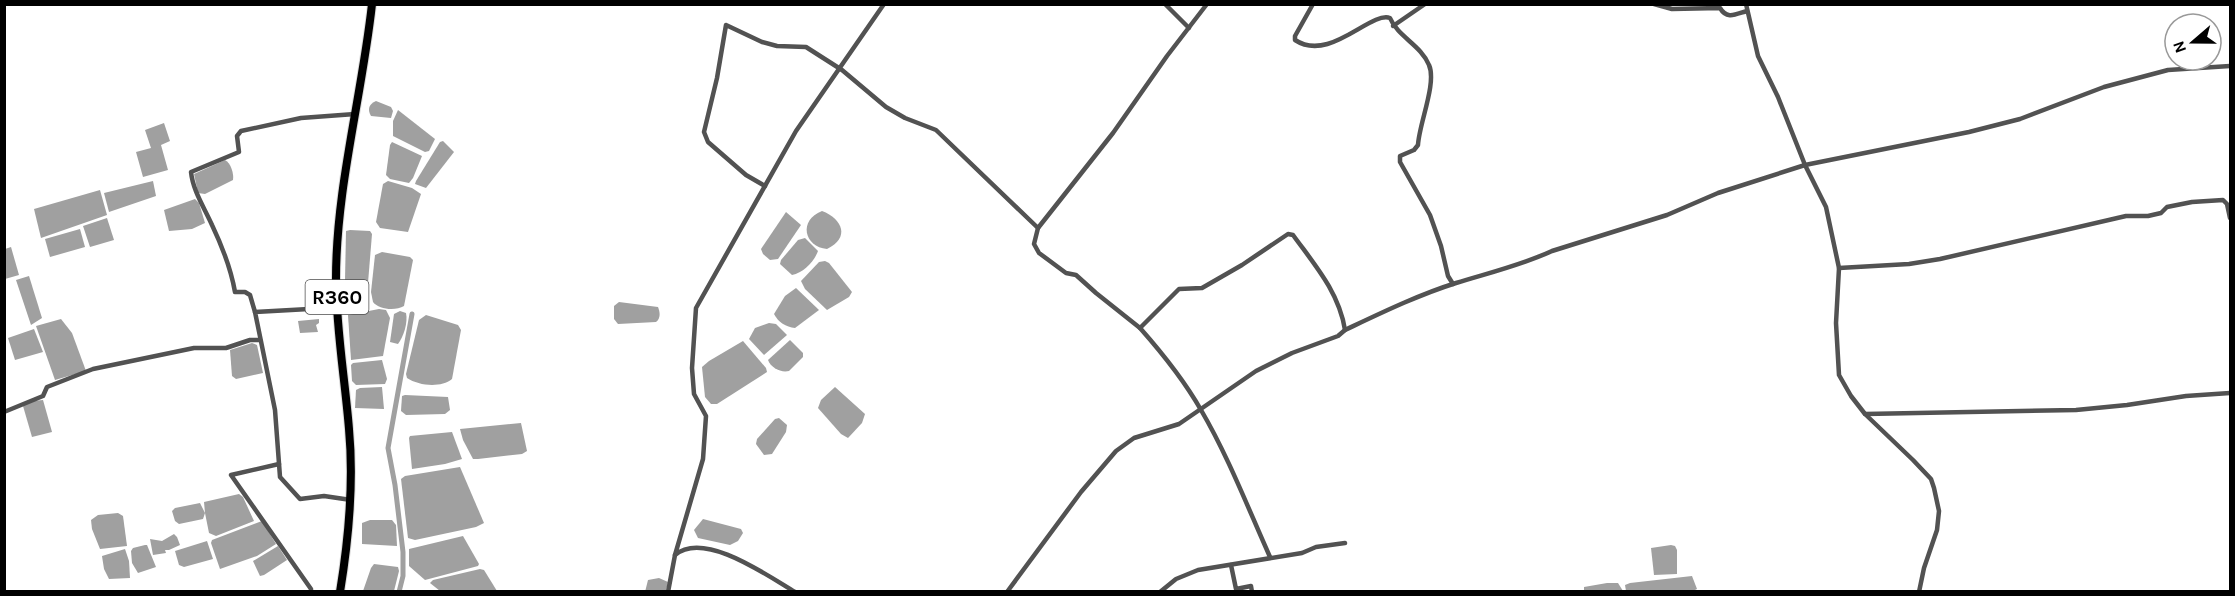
<svg xmlns="http://www.w3.org/2000/svg" width="2235" height="596" font-family="Karla,sans-serif">
<style>
.water{fill:#a0a0a0}
.lines{fill:none;stroke-linecap:round;stroke-linejoin:round}
.canal{stroke:#a0a0a0;stroke-width:5}
.primary-casing{stroke:#dbdbdb;stroke-width:10}
.minor{stroke:#525252;stroke-width:4.5}
.primary{stroke:#000;stroke-width:8}
.labels{text-anchor:middle;stroke-width:4.5;stroke-linejoin:round;paint-order:stroke}
.shield{fill:#fff;stroke:#4c4c4c;stroke-width:1.5}
.shield-label{font-size:20px;font-weight:bold;fill:#000}
</style>
<rect width="100%" height="100%" fill="#fff"/>
<!-- water -->
<g class="water">
<path d="M376 101 391 107 393 111 391 118 371 116C367 109 369 104 376 101Z"/>
<polygon points="398,110 435,139 429,151 425,152 393,136 393,121"/>
<polygon points="164,123 170,141 161,145 168,170 143,177 136,152 151,148 145,130"/>
<polygon points="443,141 454,152 426,188 415,184 416,181 440,142"/>
<polygon points="392,142 422,156 413,178 409,183 390,179 386,175 390,145"/>
<path d="M225 160C231 163 234 174 233 180L205 194 198 193 194 174Z"/>
<polygon points="153,181 156,196 109,212 104,193"/>
<polygon points="388,181 412,188 421,194 408,232 380,228 376,222 383,184"/>
<polygon points="100,190 107,215 41,238 34,209"/>
<polygon points="195,199 199,203 205,223 192,229 169,231 164,210"/>
<path d="M822 211C843 219 850 238 827 249 804 247 798 220 822 211Z"/>
<polygon points="786,212 801,225 778,259 770,260 763,254 761,249"/>
<polygon points="107,218 114,240 90,247 83,226"/>
<polygon points="80,229 85,247 50,257 45,239"/>
<polygon points="350,230 370,231 372,234 368,283 348,284 345,281 346,231"/>
<path d="M805 238 818 251C814 262 803 273 792 275L780 264 781 260 798 240Z"/>
<polygon points="11,247 19,275 5,279 5,249"/>
<path d="M382 252 410 257 413 260 404 306C396 311 379 310 373 302L371 292 375 255Z"/>
<polygon points="825,261 829,263 852,292 849,297 827,310 805,289 801,281 819,262"/>
<polygon points="29,276 42,318 31,325 16,280"/>
<polygon points="315,282 328,283 329,300 325,307 314,306"/>
<polygon points="361,286 367,287 369,295 369,307 346,310 343,295 344,289"/>
<path d="M796 288 819 310 795 328C786 327 778 322 774 314L785 296Z"/>
<path d="M619 302 658 307C660 312 661 318 656 322L618 324 614 319V306Z"/>
<polygon points="379,309 386,310 390,318 383,356 351,360 348,315"/>
<path d="M400 311 406 313C408 322 404 336 398 344L390 342 394 314Z"/>
<path d="M426 315 458 325 461 330 452 379C441 388 419 386 407 378L406 374 419 320Z"/>
<polygon points="61,319 72,333 86,371 55,380 36,326"/>
<polygon points="319,319 319,323 316,325 318,332 300,333 298,321"/>
<polygon points="769,323 776,324 787,335 764,355 749,339 755,328"/>
<polygon points="34,329 43,352 15,360 8,338"/>
<path d="M790 340 803 353V357L789 371C781 373 771 368 768 360Z"/>
<polygon points="743,341 766,368 767,372 717,404 711,404 705,397 702,367 709,361"/>
<polygon points="252,343 257,345 263,373 236,379 232,376 230,350"/>
<polygon points="382,360 387,379 385,384 356,385 352,381 351,365 353,363"/>
<polygon points="382,387 384,409 355,408 356,390 360,388"/>
<polygon points="835,387 865,414 862,423 848,438 841,434 818,408 821,400"/>
<polygon points="405,395 448,397 450,410 445,414 406,415 401,411 402,396"/>
<polygon points="43,400 52,432 32,437 23,406 33,401"/>
<polygon points="779,418 787,425 786,432 772,454 764,455 756,444 757,439 775,419"/>
<polygon points="521,423 527,451 522,454 478,459 473,459 463,440 460,429"/>
<polygon points="452,432 462,459 445,464 412,469 409,438 410,436"/>
<polygon points="460,467 484,523 476,527 415,540 408,538 401,479 405,476"/>
<polygon points="239,494 243,497 254,521 216,536 209,533 205,513 203,519 179,524 175,521 172,511 175,508 200,503 205,513 204,502"/>
<polygon points="118,513 123,516 127,546 100,549 92,529 91,520 98,515"/>
<polygon points="703,519 741,529 743,533 738,541 730,545 698,538 694,530"/>
<polygon points="370,520 392,520 396,525 397,546 362,544 362,523"/>
<polygon points="262,521 276,544 257,556 220,569 211,543 212,540"/>
<polygon points="174,534 177,537 180,545 169,550 165,550 166,553 153,555 150,539 162,541"/>
<polygon points="463,536 479,564 478,566 425,580 409,566 409,549"/>
<polygon points="207,541 213,559 184,567 179,565 175,551"/>
<polygon points="145,545 147,545 156,567 138,573 132,563 131,551 133,548"/>
<polygon points="1671,545 1675,546 1677,550 1677,574 1654,575 1651,548"/>
<polygon points="278,546 287,560 264,575 260,576 253,561"/>
<polygon points="125,549 129,561 130,578 109,579 104,569 102,556"/>
<polygon points="374,564 398,567 399,571 394,591 363,591 371,568"/>
<polygon points="480,569 484,570 497,591 440,591 430,583 433,580"/>
<polygon points="1692,576 1697,589 1693,591 1626,591 1625,585 1630,583"/>
<polygon points="659,578 668,582 666,591 645,592 648,580"/>
<polygon points="1607,583 1618,583 1623,591 1584,591 1584,587"/>
</g>
<g class="lines">
<!-- canal -->
<polyline class="canal" points="399,592 403,576 403,552 395,485 388,448 412,314"/>
<defs>
<path id="primary" d="M340 592C349 537 354 483 349 429 345 379 336 329 336 279 336 187 362 96 372 4"/>
</defs>
<!-- primary casing -->
<use href="#primary" class="primary-casing"/>
<!-- minor -->
<g class="minor">
<polyline points="1165,4 1189,28"/>
<path d="M1313 4 1295 36V40C1330 63 1370 11 1390 18 1398 37 1421 45 1429 65 1437 83 1419 124 1418 145L1414 150 1400 156V162L1430 215 1441 246 1448 276 1453 284"/>
<path d="M1654 4 1672 9 1720 8C1727 20 1736 14 1747 11"/>
<polyline points="1746,4 1758,56 1778,97 1805,165 1826,207 1839,268 1836,323 1839,375 1851,396 1865,414 1913,460 1931,479 1934,488 1939,511 1937,530 1924,568 1919,592"/>
<polyline points="1393,26 1425,4"/>
<polyline points="765,186 746,175 708,142 704,132 717,78 726,25 762,42 777,46 806,47 842,70 886,107 905,118 936,130 1038,228 1113,133 1167,56 1207,4"/>
<path d="M1038 228 1034 244 1039 253 1066 273 1076 275 1096 293 1140 328 1179 289 1202 288 1242 265 1288 234 1293 235C1314 264 1339 292 1345 330"/>
<polyline points="1839,268 1909,264 1940,259 2126,216 2148,216 2161,213 2167,207 2192,202 2223,200 2227,204 2230,218"/>
<polyline points="337,311 309,309 255,312 275,410 280,477 300,499 324,496 351,500"/>
<path d="M255 312 250 295 245 292H235C231 269 222 246 212 225 204 207 193 191 191 172L239 152 237 136 241 131 301 118 355 114"/>
<path d="M1140 328C1163 354 1184 380 1201 410 1228 456 1248 508 1270 557"/>
<polyline points="4,412 43,396 47,387 93,369 194,348 226,348 250,340 259,340"/>
<polyline points="1865,414 2076,410 2127,405 2186,396 2230,393"/>
<polyline points="279,464 231,475 311,589 311,592"/>
<polyline points="675,555 703,459 706,416 694,394 692,368 696,308 796,131 884,4"/>
<polyline points="1231,565 1236,589 1251,586 1252,592"/>
<path d="M668 592 675 555C704 530 768 576 795 592"/>
<path d="M1007 592 1081 492 1116 451 1134 438 1179 424 1256 371 1292 353 1338 336 1345 330C1381 313 1418 295 1456 283 1488 273 1522 265 1552 251L1667 215 1718 193 1805 165 1969 132 2020 119 2104 87 2168 70 2230 66"/>
<polyline points="1160,592 1176,579 1198,570 1302,553 1316,547 1345,543"/>
</g>
<!-- primary -->
<use href="#primary" class="primary"/>
</g>
<g class="labels">
<!-- shield labels -->
<rect class="shield" x="305.5" y="280" width="63" height="34" rx="4.5"/>
<g class="shield-label">
<text x="337" y="304">R360</text>
</g>
</g>
<!-- border -->
<rect width="2235" height="596" fill="none" stroke="#000000" stroke-width="12"/>
<!-- north arrow -->
<g transform="translate(2193 42) rotate(250)"><circle r="28" fill="#ffffff" stroke="#999999" stroke-width="1.5"/>
<path d="M0-4.5L10 22L0 15L-10 22Z" fill="#000000"/>
<text y="-9" font-size="16" font-weight="bold" text-anchor="middle" fill="#000000">N</text>
</g>
</svg>
